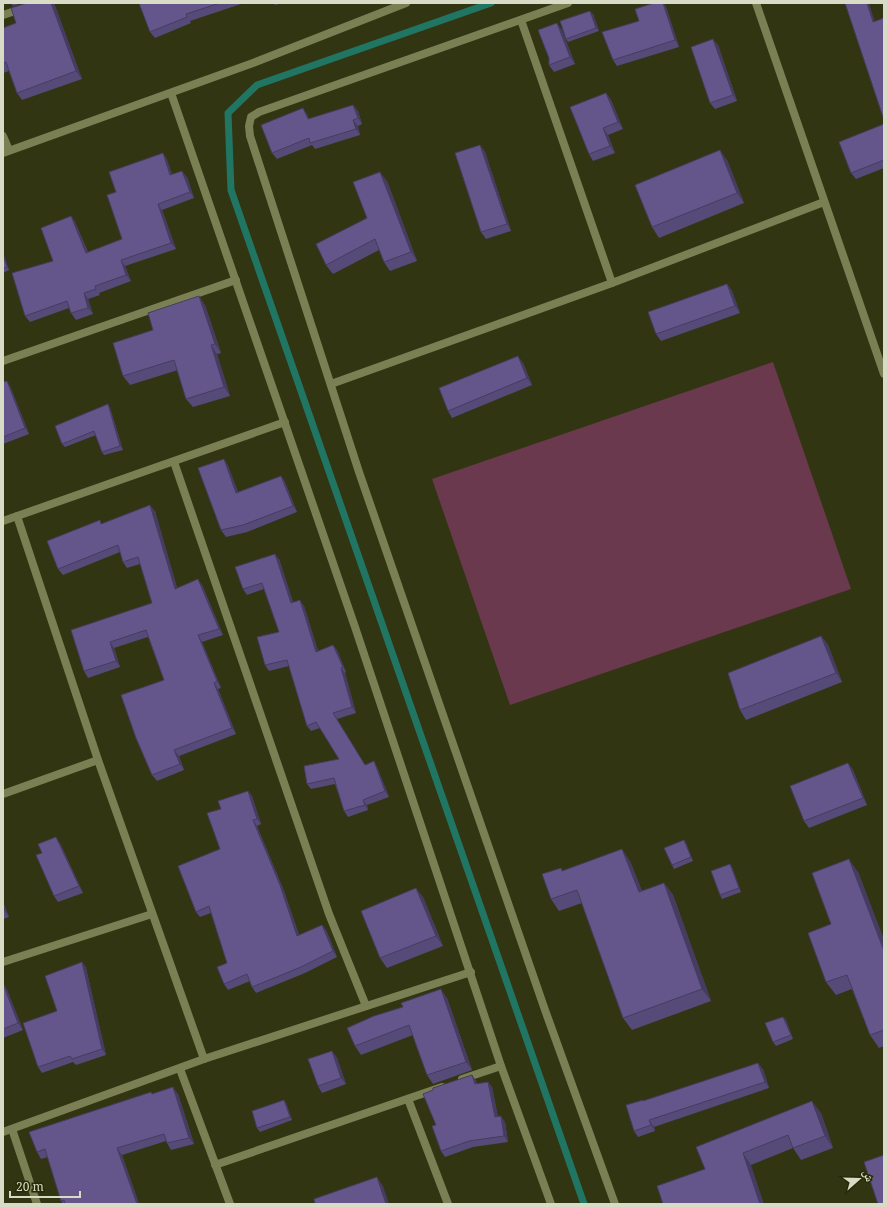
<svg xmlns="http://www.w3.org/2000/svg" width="887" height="1207" font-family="'Noto Serif','Noto Naskh Arabic',serif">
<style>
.green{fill:#6a394d}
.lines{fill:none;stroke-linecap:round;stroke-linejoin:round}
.stream{stroke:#217563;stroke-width:7}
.minor{stroke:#7a8053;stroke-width:8}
.wall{fill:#564a78}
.shaded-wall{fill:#463c61}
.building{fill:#64568b;stroke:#463c61}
</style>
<rect width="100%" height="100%" fill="#313511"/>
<!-- green -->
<polygon class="green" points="773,362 851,589 510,705 432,479"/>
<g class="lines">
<!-- stream -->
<polyline class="stream" points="491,3 257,85 228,113 231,190 584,1204"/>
<!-- minor -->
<g class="minor">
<polyline points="568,3 259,112 251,117 249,126 250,136 359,472 545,1010 615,1204"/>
<polyline points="756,3 884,374"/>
<polyline points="3,15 39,3"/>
<polyline points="521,20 612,283"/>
<polyline points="171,93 355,627 501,1066 551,1204"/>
<polyline points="3,136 9,150"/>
<polyline points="3,153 253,63 406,3"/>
<polyline points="3,361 236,280"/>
<polyline points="331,384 612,283 824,202"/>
<polyline points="174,462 329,914 366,1006"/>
<polyline points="17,516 98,760 204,1059"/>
<polyline points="3,521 285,422"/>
<polyline points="3,794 98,760"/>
<polyline points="3,962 152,914"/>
<polyline points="180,1069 230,1204"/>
<polyline points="462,1079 501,1066"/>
<polyline points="408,1099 448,1204"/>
<polyline points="12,1129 37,1204"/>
<polyline points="3,1132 204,1059 471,972"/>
<polyline points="215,1165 442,1087"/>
</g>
</g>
<!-- wall -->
<g class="wall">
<polygon points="11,3 22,3 13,6"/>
<polygon points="27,3 54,3 82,79 22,100 17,93 9,71 3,73 3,28 16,23"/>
<polygon points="139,3 244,3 190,21 191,23 155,38 150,32"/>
<polygon points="273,3 282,3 275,5"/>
<polygon points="666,7 679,47 617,66 613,60 639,21"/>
<polygon points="593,14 599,31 568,42 566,39"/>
<polygon points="562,30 575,64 554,72 549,65"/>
<polygon points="718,45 737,101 715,109 710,103"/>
<polygon points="606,93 611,100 623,129 608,135 615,153 593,161 589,154"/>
<polygon points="353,105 358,111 362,124 358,126 360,135 315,149 312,145 277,159 272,153 307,114 309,119"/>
<polygon points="884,124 884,168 856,179 851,173"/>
<polygon points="480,145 485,152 511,231 486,239 481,232"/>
<polygon points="163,153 167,160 172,175 187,177 194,198 162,210 176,249 125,266 131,281 99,293 100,295 88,299 93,314 76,320 71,313 69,308 30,322 25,316 53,261 71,216 75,222 88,252 122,239 116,192"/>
<polygon points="727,160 744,203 659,238 652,227"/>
<polygon points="387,181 417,261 390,271 384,262 379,250 333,274 326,265 367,218"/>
<polygon points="3,253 9,270 3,273"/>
<polygon points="727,284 732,291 740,313 661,341 656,334"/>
<polygon points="205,305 221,353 217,354 230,396 193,407 186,399 178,370 130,385 123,376 153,330"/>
<polygon points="523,363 532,385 452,418 448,411"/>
<polygon points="3,382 10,386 29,434 3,444"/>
<polygon points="108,404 110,408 123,450 104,455 102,452 96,435 65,447 62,444"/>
<polygon points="224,459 228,466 238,492 281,476 285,482 297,512 247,532 226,537 221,530"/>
<polygon points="155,511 177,588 202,585 223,635 202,642 221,688 218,689 236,734 179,756 184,770 157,781 152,775 164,680 148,637 114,648 120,667 88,678 84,671 71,630 152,603 140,564 127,568 123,562 120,552 63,575 58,569 102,524"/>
<polygon points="279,559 293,602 304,606 318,651 333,645 337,650 346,672 345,673 356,713 337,719 365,765 377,767 389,797 367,805 368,810 348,817 344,811 335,784 311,789 307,784 339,759 320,728 311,731 307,726 289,666 269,671 265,665 279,632 264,589 247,595 243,589"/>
<polygon points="821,636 828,645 842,682 746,720 740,710"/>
<polygon points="848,763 853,770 867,805 809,828 804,821"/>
<polygon points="248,791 252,796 261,824 257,826 284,891 299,935 322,925 326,930 337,957 305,973 256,993 252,987 250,981 228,990 224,984 227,963 211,913 200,917 196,912 220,849 221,809"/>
<polygon points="60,843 83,893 58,902 54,896 42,853"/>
<polygon points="686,843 693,861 674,869 672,865"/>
<polygon points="630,861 642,891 664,883 673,895 711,1001 632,1030 623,1018 582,903 559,911 551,899 561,868 563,871"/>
<polygon points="730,864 732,867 741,892 722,899 720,895"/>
<polygon points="858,872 884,940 884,1046 879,1048 870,1035 852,989 836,995 826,982 831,924"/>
<polygon points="423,897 443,946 387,968 380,958"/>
<polygon points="3,902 9,917 3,919"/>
<polygon points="82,962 86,968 106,1055 76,1065 73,1062 42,1073 38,1067 57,1011"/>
<polygon points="3,983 7,990 23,1030 3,1038"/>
<polygon points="447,998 472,1070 433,1084 427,1075 413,1035 361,1055 355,1046"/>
<polygon points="783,1017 786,1020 793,1039 776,1046 773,1042"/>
<polygon points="332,1051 337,1058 346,1084 322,1093 318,1086"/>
<polygon points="763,1069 769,1088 654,1127 655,1131 638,1137 634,1131 643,1100 644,1101"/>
<polygon points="472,1075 476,1081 477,1084 488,1082 492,1087 498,1117 505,1122 508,1142 473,1147 445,1157 441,1151 436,1125"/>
<polygon points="153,1094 178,1094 194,1144 171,1150 167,1143 166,1141 122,1155 139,1204 63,1204 61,1201 48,1157 41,1159 37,1152"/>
<polygon points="284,1100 286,1103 292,1120 260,1132 257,1128"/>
<polygon points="821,1113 833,1148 801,1160 793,1148 751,1165 705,1169"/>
</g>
<!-- shaded-wall -->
<g class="shaded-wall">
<polygon points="51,3 54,3 82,79 76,71"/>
<polygon points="663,3 664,3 666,7 679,47 675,40"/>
<polygon points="867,3 869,3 877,29 873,22"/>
<polygon points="590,11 593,14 599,31 596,28"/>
<polygon points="557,23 562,30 575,64 570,57"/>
<polygon points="713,39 718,45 737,101 733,95"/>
<polygon points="606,93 611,100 623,129 618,122"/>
<polygon points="353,105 358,111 362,124 358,118"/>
<polygon points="303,108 307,114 312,125 308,119"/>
<polygon points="353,120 358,126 360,135 356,129"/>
<polygon points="603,128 608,135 615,153 610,146"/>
<polygon points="480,145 485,152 511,231 507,224"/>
<polygon points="720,150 727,160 744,203 737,193"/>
<polygon points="163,153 167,160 175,182 170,175"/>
<polygon points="182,171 187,177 194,198 190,192"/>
<polygon points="380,172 387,181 417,261 411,252"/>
<polygon points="158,204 162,210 176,249 171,243"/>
<polygon points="71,216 75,222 90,259 86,253"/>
<polygon points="3,253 9,270 7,267 3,256"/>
<polygon points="121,260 125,266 131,281 126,275"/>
<polygon points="727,284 732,291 740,313 735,306"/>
<polygon points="84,293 88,299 93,314 88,308"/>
<polygon points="199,296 205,305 221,353 215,344"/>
<polygon points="211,345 217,354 230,396 224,387"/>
<polygon points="518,356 523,363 532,385 527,378"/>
<polygon points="7,381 10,386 29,434 25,428"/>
<polygon points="108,404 110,408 123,450 120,446"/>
<polygon points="224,459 228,466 241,499 236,493"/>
<polygon points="281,476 285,482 297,512 293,506"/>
<polygon points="150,505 155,511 179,595 175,589"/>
<polygon points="275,554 279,559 295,608 291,603"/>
<polygon points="198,579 202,585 223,635 219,629"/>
<polygon points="300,600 304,606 320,657 316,652"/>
<polygon points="198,635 202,642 221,688 217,681"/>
<polygon points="821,636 828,645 842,682 836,673"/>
<polygon points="110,642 114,648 120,667 116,661"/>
<polygon points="333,645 337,650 346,672 343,667"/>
<polygon points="341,668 345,673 356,713 352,707"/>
<polygon points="214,683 218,689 236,734 232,728"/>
<polygon points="174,750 179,756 184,770 180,764"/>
<polygon points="374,761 377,767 389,797 385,791"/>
<polygon points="848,763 853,770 867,805 863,798"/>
<polygon points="248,791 252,796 261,824 257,819"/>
<polygon points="363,800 367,805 368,810 365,805"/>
<polygon points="253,820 257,826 284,891 301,942 297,936"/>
<polygon points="56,837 60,843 83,893 79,886"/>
<polygon points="684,840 686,843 693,861 691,857"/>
<polygon points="622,849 630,861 647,904 639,892"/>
<polygon points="849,859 858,872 884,940 884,951"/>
<polygon points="730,864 732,867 741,892 739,888"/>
<polygon points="664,883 673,895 711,1001 702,989"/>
<polygon points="416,888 423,897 443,946 436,936"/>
<polygon points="3,902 9,917 3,909"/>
<polygon points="322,925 326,930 337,957 333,951"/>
<polygon points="82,962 86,968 106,1055 102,1049"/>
<polygon points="3,983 7,990 23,1030 18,1023"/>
<polygon points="441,989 447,998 472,1070 466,1062"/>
<polygon points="783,1017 786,1020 793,1039 791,1035"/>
<polygon points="332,1051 337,1058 346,1084 341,1078"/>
<polygon points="758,1063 763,1069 769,1088 765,1082"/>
<polygon points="472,1075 476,1081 479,1090 475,1084"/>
<polygon points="488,1082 492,1087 499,1123 495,1117"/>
<polygon points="173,1087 178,1094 194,1144 189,1138"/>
<polygon points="284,1100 286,1103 292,1120 290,1117"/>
<polygon points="812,1101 821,1113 833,1148 825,1136"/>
<polygon points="501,1116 505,1122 508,1142 504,1136"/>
<polygon points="649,1120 654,1127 655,1131 651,1125"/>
<polygon points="117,1148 122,1155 139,1204 137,1204"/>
<polygon points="743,1153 751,1165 764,1204 760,1204"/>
<polygon points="377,1177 383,1186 389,1204 386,1204"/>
</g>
<!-- building -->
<g class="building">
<polygon points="27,3 51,3 76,71 17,93 6,62 3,63 3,28 16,23 11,8"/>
<polygon points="139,3 220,3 186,14 187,17 150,32"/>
<polygon points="654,3 663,3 675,40 613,60 602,32 639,21 635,9"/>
<polygon points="845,3 867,3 873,22 884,18 884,120"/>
<polygon points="590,11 596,28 566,39 560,21"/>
<polygon points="557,23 570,57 549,65 549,58 538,30"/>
<polygon points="713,39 733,95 710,103 691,47"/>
<polygon points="606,93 618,122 603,128 610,146 589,154 570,107"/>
<polygon points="353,105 358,118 353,120 356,129 310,143 309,138 272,153 261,125 303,108 308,119"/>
<polygon points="884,124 884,160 851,173 839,142"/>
<polygon points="480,145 507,224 481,232 455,153"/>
<polygon points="720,150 737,193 652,227 635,185"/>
<polygon points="163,153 170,175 182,171 190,192 158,204 171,243 121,260 126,275 95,286 96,289 84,293 88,308 71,313 67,301 25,316 12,273 53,261 41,228 71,216 86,253 122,239 107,195 116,192 109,172"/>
<polygon points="380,172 411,252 384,262 375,239 326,265 316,244 367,218 353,182"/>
<polygon points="3,256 7,267 3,268"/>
<polygon points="727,284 735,306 656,334 648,312"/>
<polygon points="199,296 215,344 211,345 224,387 186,399 174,360 123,376 113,343 153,330 148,313"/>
<polygon points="518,356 527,378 448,411 439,388"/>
<polygon points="7,381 25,428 3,437 3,382"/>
<polygon points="108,404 120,446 102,452 94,431 62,444 55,426"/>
<polygon points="224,459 236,493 281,476 293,506 243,525 221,530 198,468"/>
<polygon points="150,505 175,589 198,579 219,629 198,635 217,681 214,683 232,728 174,750 180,764 152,775 136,738 121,695 164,680 146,630 110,642 116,661 84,671 71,630 152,603 138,557 123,562 118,545 58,569 47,541 100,520 101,524"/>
<polygon points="275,554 291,603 300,600 316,652 333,645 343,667 341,668 352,707 333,713 365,765 374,761 385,791 363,800 365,805 344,811 334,778 307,784 304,766 339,759 316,722 307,726 287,660 265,665 257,637 279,632 262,583 243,589 235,567"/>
<polygon points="821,636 836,673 740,710 728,673"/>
<polygon points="848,763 863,798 804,821 790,786"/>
<polygon points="248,791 257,819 253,820 280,885 297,936 322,925 333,951 301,967 252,987 247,974 224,984 217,967 227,963 209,906 196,912 178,866 220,849 207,813 221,809 218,801"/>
<polygon points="56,837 79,886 54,896 36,855 42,853 38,844"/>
<polygon points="684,840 691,857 672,865 664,848"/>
<polygon points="622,849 639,892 664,883 702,989 623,1018 577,890 551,899 542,874 561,868 562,871"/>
<polygon points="849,859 884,951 884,1030 870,1035 847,975 826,982 808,933 831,924 812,873"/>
<polygon points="730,864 739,888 720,895 711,871"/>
<polygon points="416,888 436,936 380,958 361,911"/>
<polygon points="82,962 102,1049 72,1059 70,1056 38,1067 23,1023 57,1011 45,976"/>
<polygon points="3,984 18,1023 3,1029"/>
<polygon points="441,989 466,1062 427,1075 409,1025 355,1046 347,1028 374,1016 403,1007 401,1003"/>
<polygon points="783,1017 791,1035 773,1042 765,1023"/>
<polygon points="332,1051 341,1078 318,1086 308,1059"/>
<polygon points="758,1063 765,1082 649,1120 651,1125 634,1131 626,1105 643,1100 643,1101"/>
<polygon points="472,1075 475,1084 488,1082 495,1117 501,1116 504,1136 469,1141 441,1151 432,1126 436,1125 423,1094 433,1090 433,1088"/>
<polygon points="173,1087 189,1138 167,1143 164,1134 117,1148 137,1204 65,1204 64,1200 61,1201 45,1149 37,1152 29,1132 151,1092 152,1094"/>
<polygon points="284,1100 290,1117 257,1128 252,1111"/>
<polygon points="812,1101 825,1136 793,1148 788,1135 743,1153 760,1204 663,1204 657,1186 705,1169 696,1147"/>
<polygon points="884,1155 884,1204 878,1204 864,1162"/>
<polygon points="377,1177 386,1204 311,1204 315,1203 314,1199"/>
</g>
<!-- border -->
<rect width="887" height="1207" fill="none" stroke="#d8dcc7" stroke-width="8"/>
<!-- north arrow -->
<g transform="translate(859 1179) rotate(70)" stroke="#272b06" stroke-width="3" paint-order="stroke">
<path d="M0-3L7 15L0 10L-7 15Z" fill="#d8dcc7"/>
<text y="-6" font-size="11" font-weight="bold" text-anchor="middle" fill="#d8dcc7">ش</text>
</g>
<!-- scale -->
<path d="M10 1191v6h70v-6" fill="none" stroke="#d8dcc7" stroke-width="2"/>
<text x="16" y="1191" font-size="12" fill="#d8dcc7" stroke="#272b06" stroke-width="3" paint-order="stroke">20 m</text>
</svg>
